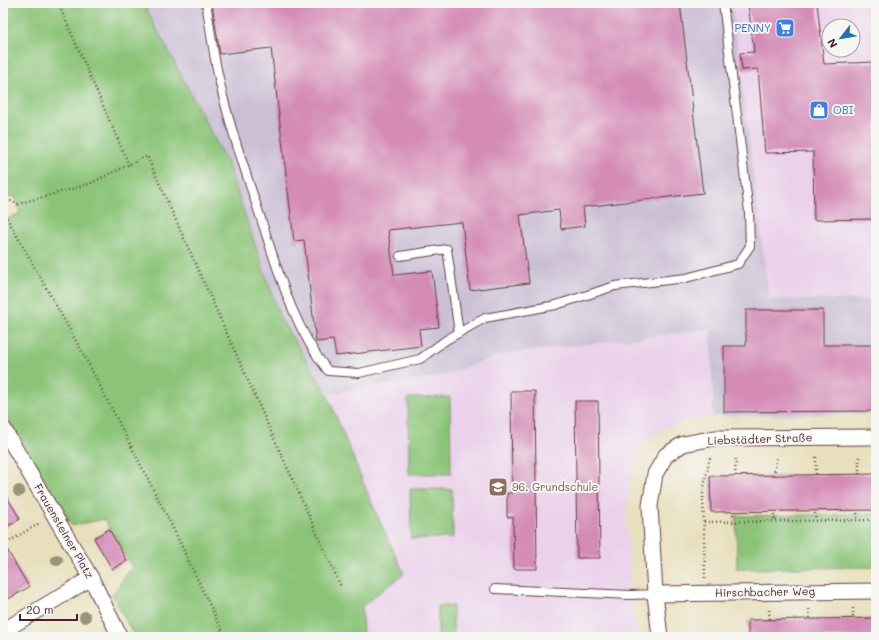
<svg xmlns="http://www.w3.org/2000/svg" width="879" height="640" font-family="Mali,sans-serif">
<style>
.built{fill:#ebd1eb;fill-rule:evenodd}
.industrial{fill:#cbbfd5}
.green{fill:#8bc478;stroke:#6a7252}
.building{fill:#d48cb7}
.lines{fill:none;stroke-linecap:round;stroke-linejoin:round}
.lane-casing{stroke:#623c41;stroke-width:10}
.street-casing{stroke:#623c41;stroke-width:17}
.path{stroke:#623c41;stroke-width:2.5;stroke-dasharray:1 3;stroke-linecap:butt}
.lane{stroke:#fff;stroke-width:8}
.street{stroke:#fff;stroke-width:15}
.tree{fill:#9c9179}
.labels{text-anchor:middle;stroke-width:4;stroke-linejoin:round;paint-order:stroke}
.shop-label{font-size:11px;fill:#366cbe;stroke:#f6f6f2;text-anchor:end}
.street-label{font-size:11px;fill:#4a1f2b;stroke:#f6f6f2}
.education-label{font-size:11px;fill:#785e54;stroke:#f6f6f2;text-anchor:start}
</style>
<rect width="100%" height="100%" fill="#f6f6f2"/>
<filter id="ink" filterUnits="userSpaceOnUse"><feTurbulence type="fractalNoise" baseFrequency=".025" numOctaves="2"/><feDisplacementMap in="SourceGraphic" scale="8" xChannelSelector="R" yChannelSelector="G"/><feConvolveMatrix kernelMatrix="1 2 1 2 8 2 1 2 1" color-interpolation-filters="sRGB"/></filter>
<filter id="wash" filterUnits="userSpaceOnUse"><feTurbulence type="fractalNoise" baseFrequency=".012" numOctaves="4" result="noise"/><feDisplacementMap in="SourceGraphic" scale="16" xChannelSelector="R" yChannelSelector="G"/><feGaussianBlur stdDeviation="0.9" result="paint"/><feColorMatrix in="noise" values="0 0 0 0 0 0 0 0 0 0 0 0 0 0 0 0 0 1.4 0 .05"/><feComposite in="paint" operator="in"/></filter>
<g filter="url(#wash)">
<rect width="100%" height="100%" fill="#e8e0bd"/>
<!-- built -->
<g class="built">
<path d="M732 3H876V300L769 299ZM829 26H853V50H829Z"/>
<polygon points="711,329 713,416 688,420 662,429 640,447 632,471 626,509 631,595 637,637 363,637 362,606 404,574 372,504 327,394 441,376 500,355"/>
</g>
<!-- industrial -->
<polygon class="industrial" points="143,3 732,3 769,299 876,300 876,414 713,416 711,329 500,355 441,376 327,394 280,318 227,163"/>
<!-- green -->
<g class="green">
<polygon points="3,3 143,3 227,163 280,318 327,394 372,504 404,574 362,606 363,637 135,637 112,595 132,567 104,519 72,526 3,410 3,221 20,213 15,196 9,197 3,183"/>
<polygon points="450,397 451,474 409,474 408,398"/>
<polygon points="410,489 452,489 453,538 411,539"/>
<polygon points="876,514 876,567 737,569 736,516"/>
<rect x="438" y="606" width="15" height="31"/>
</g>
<g id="blocks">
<!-- building -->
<g class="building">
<polygon points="212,3 680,3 703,193 583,207 585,226 561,229 559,210 520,215 529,283 470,290 462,222 388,230 394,275 432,271 439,327 419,329 421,346 336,356 333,340 316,342 304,240 294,241 271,48 220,54"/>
<polygon points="748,3 817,3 824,64 876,62 876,219 814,220 813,152 765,153 758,69 742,70 740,53 754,52"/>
<polygon points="746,310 823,310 823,345 876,345 876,411 724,412 724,346 746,346"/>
<polygon points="511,391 535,391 537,569 514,569 513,517 507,517 507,493 512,493"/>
<polygon points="575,401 598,401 600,558 577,558"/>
<polygon points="876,474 876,510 711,512 710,476"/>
<polygon points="3,490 20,519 3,529"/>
<polygon points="109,529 127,561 112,569 94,538"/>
<polygon points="3,543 29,587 3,602"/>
<polygon points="876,618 876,637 748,637 748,620"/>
</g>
</g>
</g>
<g filter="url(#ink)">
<use href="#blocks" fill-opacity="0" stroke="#623c41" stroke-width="1"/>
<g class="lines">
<defs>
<g id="lane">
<path d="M206 3C210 25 212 47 217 69 227 121 246 172 262 222 279 274 294 328 328 371L359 373 420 359 446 340 485 318 556 305 615 286 686 278 738 264 750 246 749 212 723 3"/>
<polyline points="400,256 447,249 459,333"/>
<polyline points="495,589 631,595 655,594"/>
</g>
<g id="street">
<polyline points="3,428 91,578 120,637"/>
<polyline points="655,594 876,591"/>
<polyline points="3,631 91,578"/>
<polyline points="660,637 655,594 650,506 655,474 666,455 683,444 715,438 876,437"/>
</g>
</defs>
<!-- lane casing -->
<use href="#lane" class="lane-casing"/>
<!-- street casing -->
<use href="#street" class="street-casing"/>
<!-- path -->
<g class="path">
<polyline points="58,3 129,165"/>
<polyline points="3,198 18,204 89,184 147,156 341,587"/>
<polyline points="3,211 85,357 170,522 225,637"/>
<polyline points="816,474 816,455"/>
<polyline points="859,474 859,455"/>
<polyline points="774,475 777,456"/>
<polyline points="735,476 736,457"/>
<polyline points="815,513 816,520"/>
<polyline points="857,513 857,520"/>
<polyline points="733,514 733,522"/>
<polyline points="774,514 775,521"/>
<polyline points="704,522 876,520"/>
<polyline points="3,545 40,523"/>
<polyline points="705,578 703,492 710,457"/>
<polyline points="853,608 853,619"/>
<polyline points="809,609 810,619"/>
<polyline points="769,610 770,620"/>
</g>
<!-- lane -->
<use href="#lane" class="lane"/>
<!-- street -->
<use href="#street" class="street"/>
</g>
<!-- trees -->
<g class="tree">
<circle cx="19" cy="491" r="6"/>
<circle cx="57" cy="560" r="6"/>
<circle cx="85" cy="617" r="6"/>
</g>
</g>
<!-- icons -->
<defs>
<symbol id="supermarket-square" viewBox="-11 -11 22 22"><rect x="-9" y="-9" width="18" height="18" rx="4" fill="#3f7fe0" stroke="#f6f6f2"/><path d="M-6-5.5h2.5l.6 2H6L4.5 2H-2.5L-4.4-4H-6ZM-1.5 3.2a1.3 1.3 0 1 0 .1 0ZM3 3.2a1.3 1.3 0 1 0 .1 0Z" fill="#fff"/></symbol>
<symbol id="shop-square" viewBox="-11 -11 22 22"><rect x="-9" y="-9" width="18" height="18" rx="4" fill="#3f7fe0" stroke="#f6f6f2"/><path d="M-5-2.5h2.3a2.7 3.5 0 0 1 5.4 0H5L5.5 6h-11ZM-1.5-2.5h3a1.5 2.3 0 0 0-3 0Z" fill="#fff"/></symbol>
<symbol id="school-square" viewBox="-11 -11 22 22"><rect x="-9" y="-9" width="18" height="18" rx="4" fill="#8d6e63" stroke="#f6f6f2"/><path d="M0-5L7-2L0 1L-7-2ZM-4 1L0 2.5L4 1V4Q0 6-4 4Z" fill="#fff"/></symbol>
</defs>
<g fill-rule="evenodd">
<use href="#supermarket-square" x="774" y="17" width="22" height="22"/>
<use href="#shop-square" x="808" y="99" width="22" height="22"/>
<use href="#school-square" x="487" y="476" width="22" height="22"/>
</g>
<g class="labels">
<!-- shop labels -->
<g class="shop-label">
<text x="771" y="32">PENNY</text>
<text x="833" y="114" text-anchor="start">OBI</text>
</g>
<!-- street labels -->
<g class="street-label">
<text transform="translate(760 439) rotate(-2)" y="4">Liebstädter Straße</text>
<text transform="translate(64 531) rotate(60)" y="4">Frauensteiner Platz</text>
<text transform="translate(765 592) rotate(-1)" y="4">Hirschbacher Weg</text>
</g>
<!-- education labels -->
<g class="education-label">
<text x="512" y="491">96. Grundschule</text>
</g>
</g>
<!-- margin -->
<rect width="879" height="640" fill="none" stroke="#f6f6f2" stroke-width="16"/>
<!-- north arrow -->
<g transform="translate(841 38) rotate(239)"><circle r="19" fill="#f6f6f2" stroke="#b1a0a2"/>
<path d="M0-3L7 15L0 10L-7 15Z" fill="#1f6fb2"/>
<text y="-6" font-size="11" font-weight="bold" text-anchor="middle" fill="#4a1f2b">N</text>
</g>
<!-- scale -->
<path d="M20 614v6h57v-6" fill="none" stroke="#4a1f2b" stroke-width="2"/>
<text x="26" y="614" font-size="12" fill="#4a1f2b" stroke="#f6f6f2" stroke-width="3" paint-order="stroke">20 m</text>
</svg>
